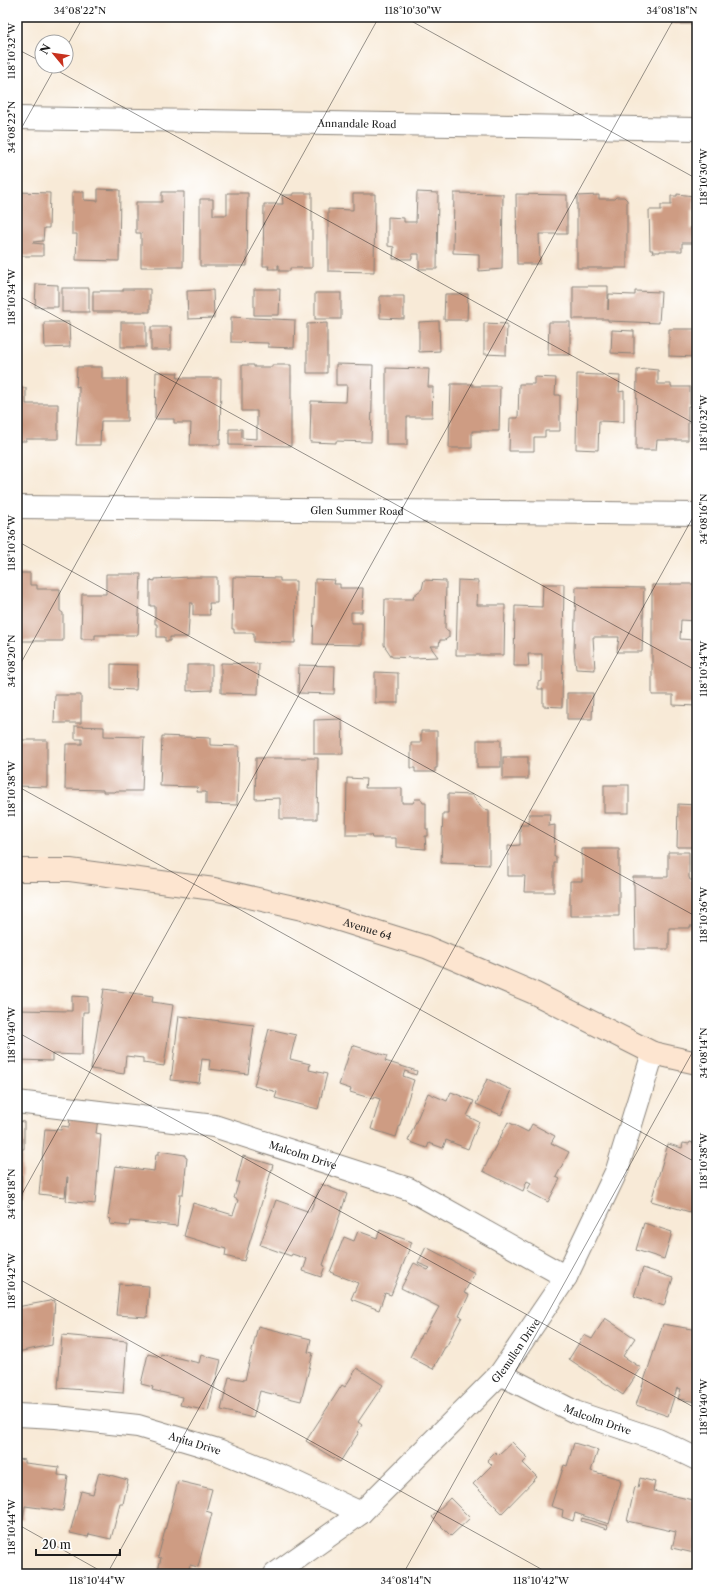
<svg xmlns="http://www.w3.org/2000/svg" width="714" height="1591" font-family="'Libre Caslon Text',serif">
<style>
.building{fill:#ce9c83;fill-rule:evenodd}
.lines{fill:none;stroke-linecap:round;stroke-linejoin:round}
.street-casing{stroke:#8a837a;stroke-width:24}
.secondary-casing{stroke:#8a837a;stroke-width:24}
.street{stroke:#fff;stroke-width:22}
.secondary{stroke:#fde5d0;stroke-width:22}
.ticks{fill:none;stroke:#1c1c1c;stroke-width:1;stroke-opacity:0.45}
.labels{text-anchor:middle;stroke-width:3.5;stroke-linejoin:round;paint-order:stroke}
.street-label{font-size:10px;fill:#1c1c1c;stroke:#fff}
.neatline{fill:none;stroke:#1c1c1c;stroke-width:1.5}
.ticks-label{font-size:10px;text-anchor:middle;fill:#1c1c1c}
</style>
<rect width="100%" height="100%" fill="#fff"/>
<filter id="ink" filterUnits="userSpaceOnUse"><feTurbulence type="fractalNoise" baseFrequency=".025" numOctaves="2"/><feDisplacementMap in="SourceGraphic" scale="8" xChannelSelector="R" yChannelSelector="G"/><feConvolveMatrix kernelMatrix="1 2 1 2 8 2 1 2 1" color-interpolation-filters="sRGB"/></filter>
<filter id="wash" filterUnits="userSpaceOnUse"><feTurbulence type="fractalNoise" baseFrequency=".012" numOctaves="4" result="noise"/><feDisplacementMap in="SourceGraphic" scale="16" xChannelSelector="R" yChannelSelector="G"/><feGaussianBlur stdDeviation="0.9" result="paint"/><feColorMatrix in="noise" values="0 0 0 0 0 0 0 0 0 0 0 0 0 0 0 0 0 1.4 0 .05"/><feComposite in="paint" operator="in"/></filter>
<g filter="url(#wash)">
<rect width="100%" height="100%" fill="#f8ead7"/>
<g id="blocks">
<!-- building -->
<g class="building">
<rect x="673" y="17" width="24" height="7"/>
<polygon points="98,189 120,190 119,261 76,260 77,234 72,234 72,192 84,192 84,200 98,201"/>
<polygon points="17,192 50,193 49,228 44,228 43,241 33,242 33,243 43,244 43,256 17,256"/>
<polygon points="162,192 184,192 183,267 141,267 141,233 136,233 136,202 162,202"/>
<polygon points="417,192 438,193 437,269 419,269 419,254 412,254 412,259 393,259 394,247 388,246 388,217 404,218 404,222 416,222"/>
<polygon points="227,193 248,193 247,266 200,266 200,199 213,199 213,215 227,215"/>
<polygon points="293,193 312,193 312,268 290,268 290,271 279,271 279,265 278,265 278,269 268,269 269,266 263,266 264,204 283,204 282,195 293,195"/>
<polygon points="454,193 503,194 502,269 479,271 479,254 453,253"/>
<polygon points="353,194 375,194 374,272 328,271 328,209 353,210"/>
<polygon points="516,194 567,195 567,234 539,234 540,264 517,264"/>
<polygon points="677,194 694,196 694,210 691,210 691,229 695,229 694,243 682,243 682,251 660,251 660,252 652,252 653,250 650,250 649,210 661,210 661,205 671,205 671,196 677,196"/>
<polygon points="599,195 599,199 614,199 616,197 624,197 627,200 627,268 577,268 577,196"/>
<polygon points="36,284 58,285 58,307 35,307"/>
<polygon points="573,286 608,286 608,310 609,294 635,295 635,291 661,292 659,323 608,321 608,319 573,319"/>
<rect x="62" y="288" width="27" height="24"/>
<polygon points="123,289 150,289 150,312 93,312 93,291 123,291"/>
<polygon points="254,289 280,289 279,315 254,315"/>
<polygon points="213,290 214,318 188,319 187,291"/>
<rect x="315" y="293" width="26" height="26"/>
<polygon points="445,294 468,294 467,320 444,320"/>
<polygon points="380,296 404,296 404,319 380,318"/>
<polygon points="231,317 295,320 294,348 268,347 268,343 231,342"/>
<polygon points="439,321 440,351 419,352 419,322"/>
<polygon points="44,322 69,322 70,347 45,348"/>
<rect x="121" y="322" width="25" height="25"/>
<polygon points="549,322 570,322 570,355 548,355"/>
<polygon points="327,323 327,373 307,373 307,324"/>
<polygon points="484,323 507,324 506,355 484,354"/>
<rect x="151" y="327" width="20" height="23"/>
<polygon points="669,329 697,329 697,357 669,356"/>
<polygon points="612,330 634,331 634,354 611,353"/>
<polygon points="336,364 373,365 371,442 336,441 336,443 310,442 311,401 346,402 347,385 336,385"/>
<polygon points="242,365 254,365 254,367 272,367 272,365 291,365 291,446 229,445 229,429 242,429 242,438 257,439 257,411 242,411"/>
<polygon points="77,367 102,367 102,379 127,379 127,421 101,421 100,445 76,445 79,403 79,386 76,387"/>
<polygon points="386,368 429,369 428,387 433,387 432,417 407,417 407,445 386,445"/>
<polygon points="647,369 658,370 658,384 671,384 671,387 690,387 690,406 688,406 688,440 657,440 656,450 636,450 637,370"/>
<polygon points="156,372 178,373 177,378 221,378 220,445 190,445 191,423 174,423 174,419 155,419"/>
<polygon points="577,374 620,376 619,392 624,391 624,422 599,421 598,450 576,449"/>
<polygon points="534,377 556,378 555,395 560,395 560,431 545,431 545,437 534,437 534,451 509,451 510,418 518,418 519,384 534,384"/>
<polygon points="451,384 473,384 472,386 500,386 499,431 472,431 472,448 449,448"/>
<polygon points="17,388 26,388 26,404 58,404 58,439 26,439 26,441 20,441 19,445 17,445"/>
<polygon points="17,573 30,573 30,585 37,585 37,589 60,589 60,611 63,613 63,641 17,641"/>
<polygon points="106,574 141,574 138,635 95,635 95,639 81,639 82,594 106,594"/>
<polygon points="189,577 217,577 217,603 209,603 210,615 193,615 193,603 190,603 188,637 170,637 170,641 165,641 165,637 157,637 157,624 155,624 155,606 150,606 150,580 155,581 155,579"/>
<polygon points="233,577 280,578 280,581 296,581 295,643 254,642 254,633 234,633 234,629 232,629"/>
<polygon points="315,579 335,580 334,584 340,584 340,588 363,588 362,612 351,612 351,623 362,623 362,645 313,644"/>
<polygon points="424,580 446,581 445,629 449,631 449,637 445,640 440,640 439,646 430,646 438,657 414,658 392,657 384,645 385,599 414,599 413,596 422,589"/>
<polygon points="458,580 478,581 477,605 505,605 504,655 456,655"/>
<polygon points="543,584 564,584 562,707 543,706 543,689 538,689 538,682 542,681 542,654 528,654 529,666 514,666 515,606 542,607"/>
<path d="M671 584H697V706L673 705V695H652V585H671ZM681 620 695 621 694 640 680 639Z"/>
<polygon points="576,587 644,588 642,652 617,652 619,637 593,637 595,670 576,669 574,651"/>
<polygon points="221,663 259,664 258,694 221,693"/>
<polygon points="111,664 137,665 136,690 111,689"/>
<polygon points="187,665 212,665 212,690 187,691"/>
<polygon points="299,665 335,666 334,694 298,693"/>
<polygon points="375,672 398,673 398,703 375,703"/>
<polygon points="567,693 593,693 592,719 567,719"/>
<polygon points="55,695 81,695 81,723 54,723"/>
<polygon points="342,719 343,754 314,754 314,720"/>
<polygon points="75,726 104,727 104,736 144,737 142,791 116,791 115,792 103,792 103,790 65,789 66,744 82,744 82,739 75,739"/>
<polygon points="421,731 437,731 437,768 435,768 435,772 415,772 415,768 411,768 411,743 421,743"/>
<polygon points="162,736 210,738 210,745 239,746 237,805 206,804 206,792 197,792 198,787 160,786"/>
<polygon points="17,740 47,740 47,787 17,786"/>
<rect x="477" y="740" width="24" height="27"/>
<rect x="503" y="757" width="25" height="22"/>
<polygon points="256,758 318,758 317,819 280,819 280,798 255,799"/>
<polygon points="347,778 366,779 365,788 402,788 402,803 413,803 415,799 421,799 423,803 426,803 426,829 428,829 428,836 425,836 426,849 396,847 396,838 372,838 371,835 346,835"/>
<rect x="604" y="785" width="25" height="28"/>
<polygon points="448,794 472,795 483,809 489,810 489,865 441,863 443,813 448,813"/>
<polygon points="678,804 697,805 697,847 677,847"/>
<polygon points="529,814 550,814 549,826 555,825 554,857 556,856 556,863 554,863 554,892 524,892 525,876 508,876 508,846 520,845 520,825 529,825"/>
<polygon points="582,849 619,849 619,916 570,916 570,881 582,881"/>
<polygon points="668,852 689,852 689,877 690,880 697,880 697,926 690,926 690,928 669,928 669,949 635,949 634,884 633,884 633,877 668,877"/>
<polygon points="104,989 153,996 152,1002 173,1005 164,1066 143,1063 143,1058 126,1056 124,1074 91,1069"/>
<polygon points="72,996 88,997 88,1012 83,1012 82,1055 52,1054 52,1061 17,1060 17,1010 72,1011"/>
<polygon points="179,1016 254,1025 248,1074 209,1069 210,1060 202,1059 199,1083 171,1080"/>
<polygon points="269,1029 296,1035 290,1059 310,1064 309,1070 327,1074 318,1109 275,1098 277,1092 254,1086"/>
<polygon points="352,1045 387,1056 385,1061 417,1071 416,1075 405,1071 403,1076 414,1080 396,1137 371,1129 380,1099 374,1097 373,1099 350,1092 351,1089 339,1085"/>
<polygon points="487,1079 512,1090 501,1115 476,1104"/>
<polygon points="451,1092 474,1101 467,1116 479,1122 468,1149 446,1140 443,1148 429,1143 427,1148 408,1141 428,1093 447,1101"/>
<polygon points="70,1117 98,1119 96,1133 101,1134 95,1204 66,1201 68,1177 67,1177 65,1197 39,1194 45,1129 61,1130 62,1126 69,1127"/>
<polygon points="17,1121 24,1122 24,1149 22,1149 21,1201 17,1201"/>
<polygon points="508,1122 528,1132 532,1124 555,1136 551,1143 569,1152 556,1177 560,1179 548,1202 527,1191 531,1183 527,1181 523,1191 483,1171"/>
<polygon points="690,1142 697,1144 697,1197 695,1196 690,1212 651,1201 668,1144 682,1148 683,1143 689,1144"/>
<polygon points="159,1151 185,1155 185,1157 187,1158 183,1194 180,1194 177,1226 130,1221 129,1226 110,1224 111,1219 108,1218 115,1166 154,1171 156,1154 159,1154"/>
<polygon points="243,1156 273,1165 244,1261 225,1256 226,1249 184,1236 193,1203 233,1215 238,1200 234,1198 239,1182 236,1182"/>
<polygon points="321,1184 347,1194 323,1265 325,1266 321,1277 303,1271 307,1259 292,1254 291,1256 260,1245 276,1200 310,1212"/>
<polygon points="644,1223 672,1232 664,1259 636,1250"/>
<polygon points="380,1230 412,1242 391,1295 385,1293 379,1310 351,1299 358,1283 330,1272 344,1237 354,1241 358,1231 377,1238"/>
<polygon points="426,1247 475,1273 464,1293 469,1295 459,1316 462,1317 446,1347 445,1347 433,1369 410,1357 422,1333 424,1334 439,1307 401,1288 414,1263 428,1270 430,1268 418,1263"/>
<polygon points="643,1268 673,1278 664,1306 634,1296"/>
<polygon points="119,1284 149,1286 147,1317 116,1315"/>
<polygon points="55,1300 52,1345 17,1352 17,1307"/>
<polygon points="605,1318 635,1338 623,1356 641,1368 623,1395 569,1359 584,1335 592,1339"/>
<polygon points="663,1324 697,1330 697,1402 678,1399 681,1389 677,1388 668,1416 636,1405"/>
<polygon points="258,1326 311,1339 308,1352 313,1353 301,1401 260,1391 253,1418 221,1410 229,1377 245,1380"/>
<polygon points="62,1335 127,1341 123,1393 58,1388"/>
<polygon points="148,1354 160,1357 161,1354 199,1363 201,1355 221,1360 208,1411 180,1405 182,1397 152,1390 153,1387 141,1384"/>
<polygon points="357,1368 383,1385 358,1422 362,1425 358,1431 359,1432 340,1462 306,1441 342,1385 345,1387"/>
<polygon points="512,1442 528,1458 523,1463 537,1477 502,1513 473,1484 492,1465 487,1460 495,1452 498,1455"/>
<polygon points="574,1443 598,1450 591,1471 620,1479 620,1482 621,1482 609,1524 575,1513 573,1521 562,1517 563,1510 551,1506 564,1465 567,1466"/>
<polygon points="17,1459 25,1460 25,1463 59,1467 58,1475 68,1476 63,1511 25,1506 23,1520 17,1519"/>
<polygon points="99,1472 128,1480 123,1504 120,1504 111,1539 89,1534 88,1537 70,1533 81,1491 93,1494"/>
<polygon points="640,1478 655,1482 653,1491 697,1501 697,1540 694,1553 672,1548 676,1532 627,1521 635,1487 638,1488"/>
<polygon points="178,1481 212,1489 206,1511 212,1513 198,1567 190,1565 187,1574 157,1574 161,1558 158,1557"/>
<polygon points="450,1498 470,1518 451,1536 432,1517"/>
<polygon points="582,1518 608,1526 607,1529 581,1521"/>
</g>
</g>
</g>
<g filter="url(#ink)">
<use href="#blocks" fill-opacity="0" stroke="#8a837a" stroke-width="1"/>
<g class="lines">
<defs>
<g id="street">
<path id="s1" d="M17 118 697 129"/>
<path id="s2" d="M17 507 697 514"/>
<path id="s3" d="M17 1102 214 1126 409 1189 566 1277"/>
<path id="s4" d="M500 1374 575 1412 658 1440 697 1459"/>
<path id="s5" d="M17 1415 56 1417 138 1426 218 1450 286 1478 361 1513"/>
<path id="s6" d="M275 1574 361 1513 500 1374 566 1277 617 1170 653 1053"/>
</g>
<g id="secondary">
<path id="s7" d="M17 870H70L214 889 311 911 426 947 534 993 653 1053 697 1063"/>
</g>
</defs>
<!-- street casing -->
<use href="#street" class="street-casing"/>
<!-- secondary casing -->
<use href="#secondary" class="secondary-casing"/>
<!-- street -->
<use href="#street" class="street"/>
<!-- secondary -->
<use href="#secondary" class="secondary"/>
</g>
</g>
<!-- ticks -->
<path class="ticks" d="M404 17 697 179M66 48 83 17M17 49 42 62M49 66 697 425M17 136 56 66M17 295 697 671M17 541 697 917M17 670 379 17M17 786 697 1163M17 1032 697 1409M17 1203 675 17M17 1278 550 1574M17 1524 106 1574M107 1574 697 510M403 1574 697 1044"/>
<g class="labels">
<!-- street labels -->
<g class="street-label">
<text dy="4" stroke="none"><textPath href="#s1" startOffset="340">Annandale Road</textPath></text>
<text dy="4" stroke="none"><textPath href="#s2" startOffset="340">Glen Summer Road</textPath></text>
<text dy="4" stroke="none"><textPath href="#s7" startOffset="357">Avenue 64</textPath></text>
<text dy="4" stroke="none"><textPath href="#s3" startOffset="292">Malcolm Drive</textPath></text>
<text dy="4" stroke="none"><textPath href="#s6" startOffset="330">Glenullen Drive</textPath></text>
<text dy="4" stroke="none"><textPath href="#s4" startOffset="108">Malcolm Drive</textPath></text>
<text dy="4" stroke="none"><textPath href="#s5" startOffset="181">Anita Drive</textPath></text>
</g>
</g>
<!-- margin -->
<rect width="714" height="1591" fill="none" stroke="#fff" stroke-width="44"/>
<!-- north arrow -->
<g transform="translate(54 54) rotate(299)"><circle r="19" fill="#ffffff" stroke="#a4a4a4"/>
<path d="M0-3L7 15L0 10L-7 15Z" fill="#c8321e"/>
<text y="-6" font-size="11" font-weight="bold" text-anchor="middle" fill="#1c1c1c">N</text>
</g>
<!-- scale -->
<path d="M36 1549v6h84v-6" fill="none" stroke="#1c1c1c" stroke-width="2"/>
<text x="42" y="1549" font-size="12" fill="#1c1c1c" stroke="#ffffff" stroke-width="3" paint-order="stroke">20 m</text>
<rect x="22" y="22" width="670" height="1547" class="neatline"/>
<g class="ticks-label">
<text x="80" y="14">34°08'22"N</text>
<text x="413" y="14">118°10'30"W</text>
<text x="672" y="14">34°08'18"N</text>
<text transform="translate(11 51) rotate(-90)" y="4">118°10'32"W</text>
<text transform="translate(11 127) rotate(-90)" y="4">34°08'22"N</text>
<text transform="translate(703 177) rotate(-90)" y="4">118°10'30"W</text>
<text transform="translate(11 297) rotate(-90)" y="4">118°10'34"W</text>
<text transform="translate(703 423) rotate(-90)" y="4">118°10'32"W</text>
<text transform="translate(703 519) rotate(-90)" y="4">34°08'16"N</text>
<text transform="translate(11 543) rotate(-90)" y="4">118°10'36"W</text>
<text transform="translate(11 661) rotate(-90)" y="4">34°08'20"N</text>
<text transform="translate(703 669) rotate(-90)" y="4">118°10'34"W</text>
<text transform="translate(11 789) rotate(-90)" y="4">118°10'38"W</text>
<text transform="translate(703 915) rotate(-90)" y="4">118°10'36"W</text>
<text transform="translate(11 1035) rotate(-90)" y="4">118°10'40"W</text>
<text transform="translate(703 1053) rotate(-90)" y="4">34°08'14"N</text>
<text transform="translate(703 1161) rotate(-90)" y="4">118°10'38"W</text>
<text transform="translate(11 1194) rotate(-90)" y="4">34°08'18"N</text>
<text transform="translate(11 1281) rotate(-90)" y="4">118°10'42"W</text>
<text transform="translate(703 1407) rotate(-90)" y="4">118°10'40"W</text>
<text transform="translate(11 1527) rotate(-90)" y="4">118°10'44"W</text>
<text x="97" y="1584">118°10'44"W</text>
<text x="406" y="1584">34°08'14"N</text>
<text x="541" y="1584">118°10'42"W</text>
</g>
</svg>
